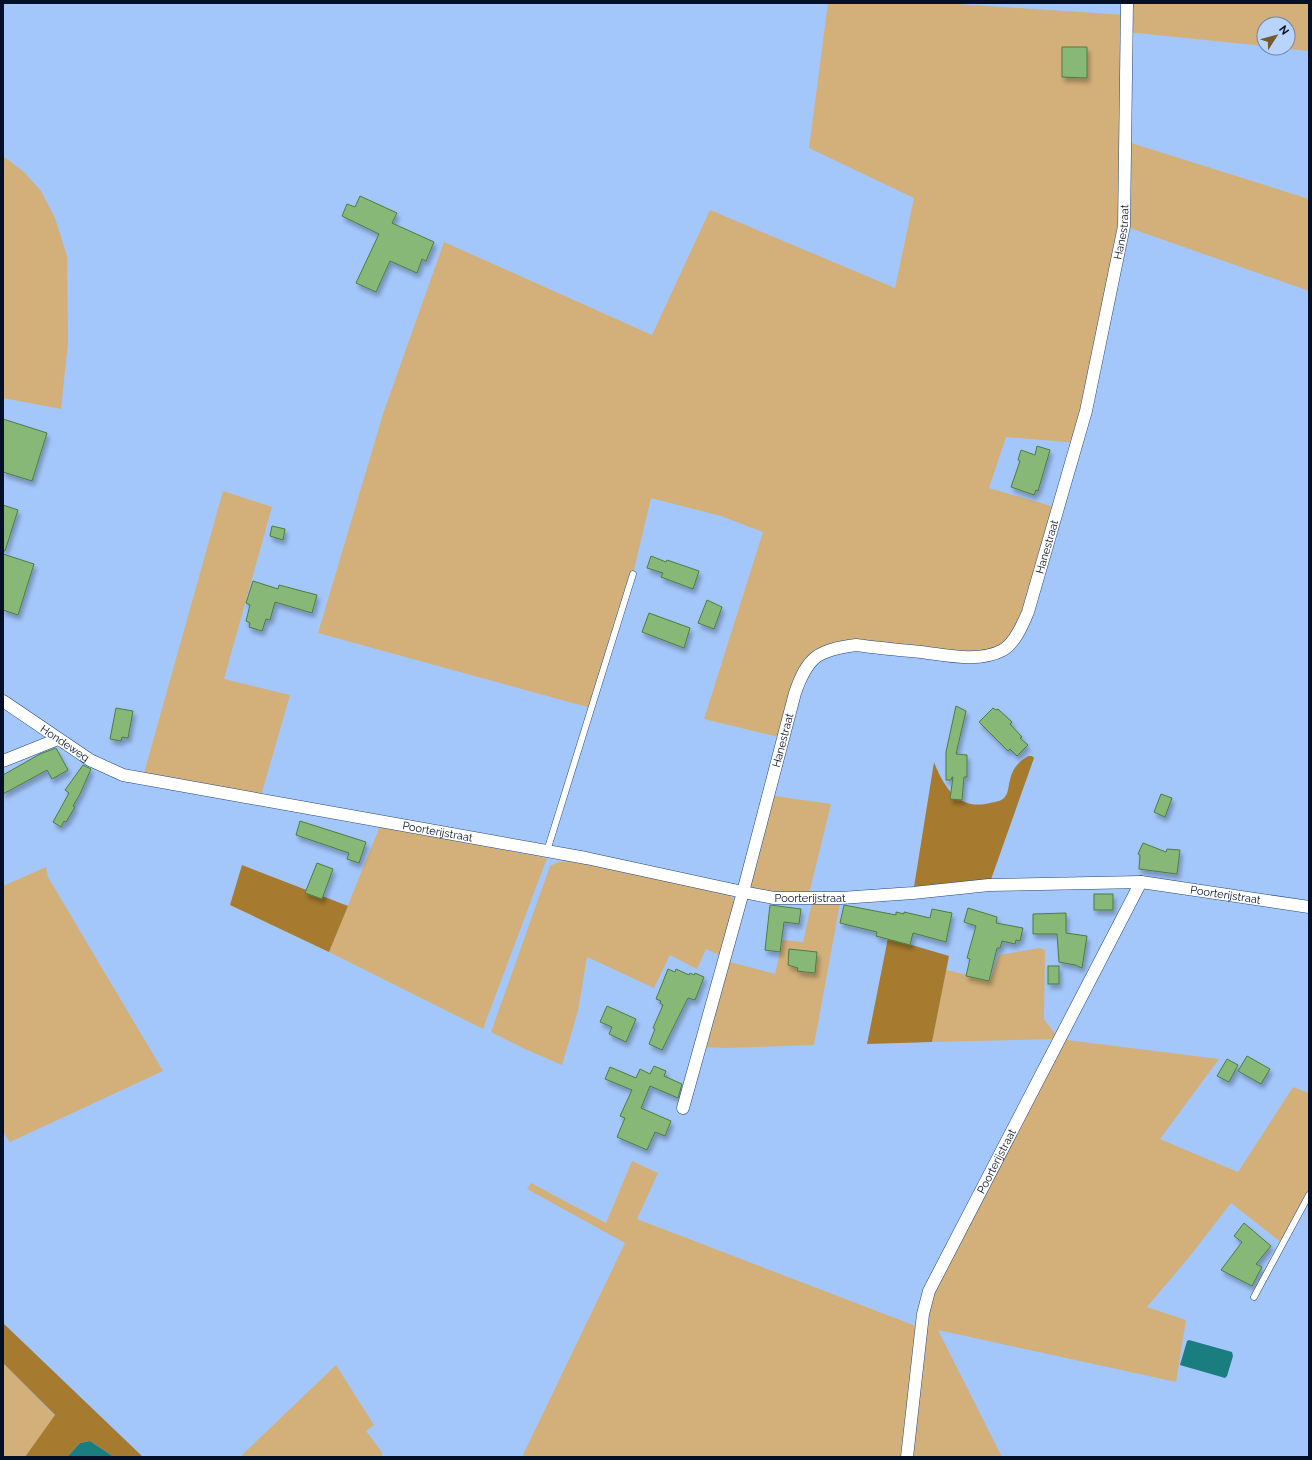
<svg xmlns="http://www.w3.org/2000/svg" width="1312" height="1460" font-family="Raleway,sans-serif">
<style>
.green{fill:#d3b079}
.forest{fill:#a67b2f}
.water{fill:#1a7d80}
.building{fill:#87b877;stroke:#4e7c3f;filter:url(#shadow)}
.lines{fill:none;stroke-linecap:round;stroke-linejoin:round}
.lane-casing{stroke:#21477f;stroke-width:7}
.street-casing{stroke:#21477f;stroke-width:13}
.lane{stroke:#fff;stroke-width:6}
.street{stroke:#fff;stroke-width:12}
.labels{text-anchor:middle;stroke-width:4;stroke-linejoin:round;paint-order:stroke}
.street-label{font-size:11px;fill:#031027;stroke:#b9d4fc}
</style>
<defs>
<filter id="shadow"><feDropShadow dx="2.5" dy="4.5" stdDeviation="2" flood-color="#0004"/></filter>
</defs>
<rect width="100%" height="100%" fill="#a4c7fb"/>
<!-- green -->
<g class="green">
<polygon points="828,3 942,3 1127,15 1127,3 1309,3 1309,51 1279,48 1288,48 1288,24 1264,24 1264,46 1127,32 1125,141 1309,199 1309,291 1124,226 1077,443 1006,437 989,488 1058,508 1022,626 992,654 856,645 808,665 783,738 704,719 763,532 721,516 651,498 633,574 591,708 318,633 383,414 444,242 652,335 710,210 895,288 914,198 809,148"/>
<polygon points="3,156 24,172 41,191 55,218 67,256 68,342 61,409 3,398"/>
<polygon points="223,491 272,507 224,679 290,695 261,796 144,773"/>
<polygon points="768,795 831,804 808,898 743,892"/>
<polygon points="380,826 547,858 483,1029 329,952"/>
<polygon points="569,861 727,893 732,897 735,902 721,956 706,949 697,969 670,955 654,988 587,957 578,1011 562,1065 525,1049 491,1032 550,866 558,862"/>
<polygon points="46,867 48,877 163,1071 10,1142 3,1132 3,886"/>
<polygon points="813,898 841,898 814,1045 726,1048 703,1047 730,962 775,974 783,940 803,942"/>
<polygon points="1040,948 1045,950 1044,1019 1059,1039 1219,1059 1160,1139 1238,1172 1293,1087 1309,1093 1309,1195 1283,1244 1231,1203 1190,1256 1147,1307 1186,1320 1176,1382 938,1330 1002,1457 522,1457 625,1243 527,1189 531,1183 606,1223 632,1161 658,1173 637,1219 921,1328 923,1314 1058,1039 932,1042 946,970 990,980 999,955"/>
<polygon points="3,1363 55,1416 25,1457 3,1457"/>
<polygon points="336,1365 374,1425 366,1431 382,1452 382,1457 240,1457"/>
</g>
<!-- forest -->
<g class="forest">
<path d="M1028 756H1032L1034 758 989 885 913 893 934 762C944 788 959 811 990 803 995 802 1001 801 1004 798 1009 793 1008 786 1010 780 1012 768 1019 762 1028 756Z"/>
<polygon points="242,865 348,906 329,952 230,905"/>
<polygon points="888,938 949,956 932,1042 867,1044"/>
<polygon points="3,1323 143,1457 114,1457 90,1441 80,1443 67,1457 25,1457 55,1415 3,1363"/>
</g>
<!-- water -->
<g class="water">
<polygon points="1189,1340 1232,1352 1233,1356 1227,1376 1225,1378 1180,1365 1187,1341"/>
<polygon points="90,1441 114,1457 67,1457 80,1443"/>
</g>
<!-- building -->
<g class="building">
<polygon points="1062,47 1087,47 1087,78 1062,77"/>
<polygon points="360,196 397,213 392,223 434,242 426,261 422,259 417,273 390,261 376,292 356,283 379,234 342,216 347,204 355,207"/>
<polygon points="3,419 47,433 32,481 3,472"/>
<polygon points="1037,446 1050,450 1038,491 1036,490 1034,495 1011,487 1020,461 1018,460 1021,450 1035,455"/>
<polygon points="3,505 18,510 5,551 3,551"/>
<polygon points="272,526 285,529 283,540 270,536"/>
<polygon points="3,554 34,564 18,615 3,610"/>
<polygon points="651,556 666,562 667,560 699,571 693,589 661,577 663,573 647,568"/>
<polygon points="253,581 278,589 279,585 317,595 312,613 275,602 270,620 266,619 262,631 249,627 250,623 246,621 250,605 246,603"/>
<polygon points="707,600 722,607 714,629 698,623"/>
<polygon points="649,613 690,628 684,648 642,632"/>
<polygon points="956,706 966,711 956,754 967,755 967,777 964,777 962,800 950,799 953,777 952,777 951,780 946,780 946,752"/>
<polygon points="116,708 133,711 128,738 122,737 121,741 110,739"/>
<polygon points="993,708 996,710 998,709 1012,722 1010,724 1022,737 1020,738 1028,745 1017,756 1010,749 1008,751 979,722"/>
<polygon points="56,748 68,770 52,779 47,770 3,794 3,775 40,754"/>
<polygon points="83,765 91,769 80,794 73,806 75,807 66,822 64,821 61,827 53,822 69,793 65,790"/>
<polygon points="1161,794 1172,798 1165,817 1154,812"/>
<polygon points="300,821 366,842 359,863 347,859 349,853 296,835"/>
<polygon points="1143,843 1166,852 1167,849 1180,850 1177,874 1139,869 1140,855 1138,854"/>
<polygon points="317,863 333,869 322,899 305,893"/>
<rect x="1094" y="894" width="19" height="16"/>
<polygon points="770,905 801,909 799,924 784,922 780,952 765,950"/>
<polygon points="844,905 896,915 896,912 904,914 904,912 930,918 932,909 952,913 946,942 913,933 910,945 876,936 877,932 840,923"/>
<polygon points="968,908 997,917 996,923 1023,928 1020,941 1016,940 1015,944 1002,941 1000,948 997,948 989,981 966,976 970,959 967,958 976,926 964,922"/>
<polygon points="1066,913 1066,933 1087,936 1082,968 1075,965 1059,962 1057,934 1033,934 1033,914"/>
<polygon points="789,949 817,952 815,973 797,971 798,968 788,965"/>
<rect x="1048" y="966" width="11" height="18"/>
<polygon points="668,969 675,972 676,969 689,975 690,973 694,975 695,973 704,977 695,1000 688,998 662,1050 649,1044 655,1029 653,1028 663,1005 660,1003 661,1001 656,999"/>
<polygon points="607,1006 636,1019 626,1042 609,1034 612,1027 600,1022"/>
<polygon points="1247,1056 1270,1069 1261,1084 1238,1071"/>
<polygon points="1227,1059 1238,1065 1229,1082 1217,1076"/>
<polygon points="654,1066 666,1071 664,1076 682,1084 678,1098 650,1086 641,1108 671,1121 665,1136 655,1132 647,1150 617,1137 625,1118 620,1116 632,1090 605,1079 610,1067 636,1078 640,1069 650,1074"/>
<polygon points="1244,1223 1271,1246 1256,1264 1262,1267 1252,1286 1221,1270 1242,1242 1234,1236"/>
</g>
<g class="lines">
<defs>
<g id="lane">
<polyline points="547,851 633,574"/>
<polyline points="1254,1297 1309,1195"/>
</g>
<g id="street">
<path id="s1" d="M3 701 90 760 123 775 586 858 743 892 774 898H841L913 893 989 885 1141 882 1309 907"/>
<polyline points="3,761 58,739"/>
<path id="s2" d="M683 1108 743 892 795 693C808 656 818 650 856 645 878 648 899 650 921 652 946 655 979 663 1003 650 1015 643 1023 624 1028 612L1086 411 1124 226 1127 3"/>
<path id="s3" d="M907 1457 923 1314 929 1291 1141 882"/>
</g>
</defs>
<!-- lane casing -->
<use href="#lane" class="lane-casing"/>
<!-- street casing -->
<use href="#street" class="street-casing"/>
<!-- lane -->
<use href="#lane" class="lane"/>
<!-- street -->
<use href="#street" class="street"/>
</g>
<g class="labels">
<!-- street labels -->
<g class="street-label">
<text dy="4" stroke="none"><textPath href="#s2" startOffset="1101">Hanestraat</textPath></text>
<text dy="4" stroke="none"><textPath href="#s2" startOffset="777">Hanestraat</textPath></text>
<text dy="4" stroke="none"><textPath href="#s2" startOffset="381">Hanestraat</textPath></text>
<text dy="4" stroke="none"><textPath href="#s1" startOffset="75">Hondeweg</textPath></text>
<text dy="4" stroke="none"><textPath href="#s1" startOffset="461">Poorterijstraat</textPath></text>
<text dy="4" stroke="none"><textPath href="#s1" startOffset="1257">Poorterijstraat</textPath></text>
<text dy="4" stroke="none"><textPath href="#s1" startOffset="840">Poorterijstraat</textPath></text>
<text dy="4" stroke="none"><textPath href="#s3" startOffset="314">Poorterijstraat</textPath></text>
</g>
</g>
<!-- border -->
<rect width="1312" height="1460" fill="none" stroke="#031027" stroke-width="8"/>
<!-- north arrow -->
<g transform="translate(1276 36) rotate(54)"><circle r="19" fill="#b9d4fc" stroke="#7086a7"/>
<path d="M0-3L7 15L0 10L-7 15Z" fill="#755a2c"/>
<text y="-6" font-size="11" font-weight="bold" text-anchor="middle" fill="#031027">N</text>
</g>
</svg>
